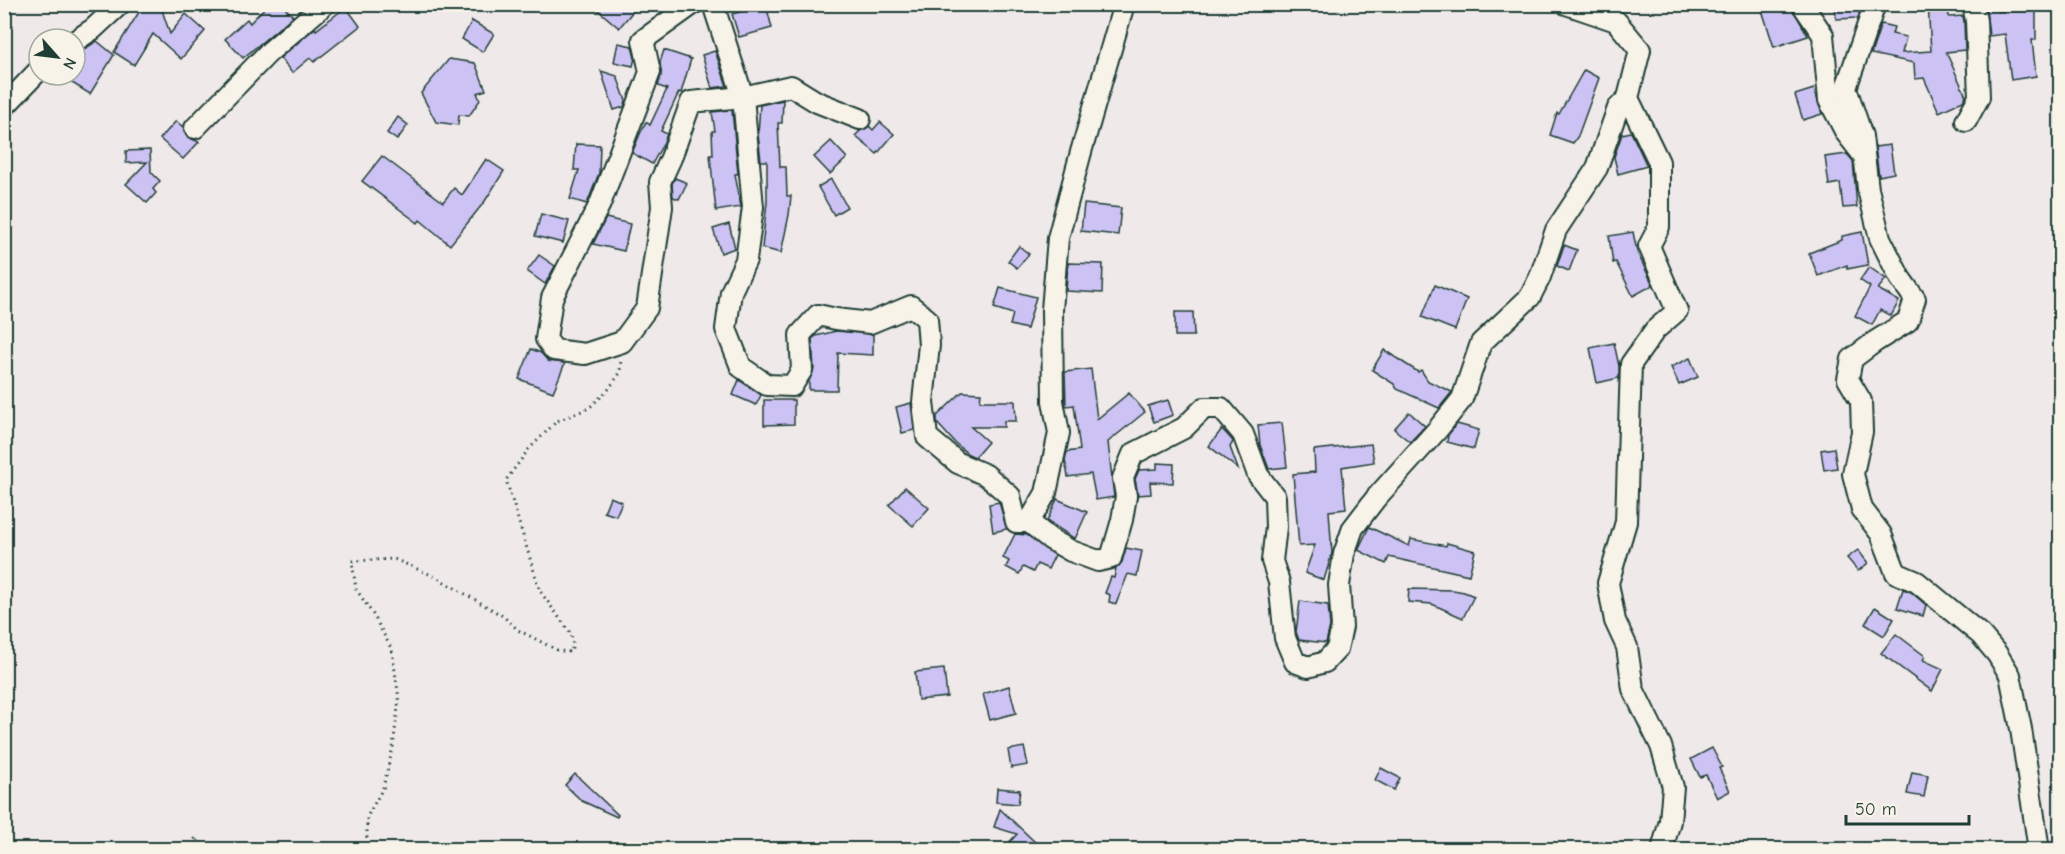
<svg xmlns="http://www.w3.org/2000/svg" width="2065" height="854" font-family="'Comic Neue',sans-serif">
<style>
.building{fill:#cdc2f4;stroke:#1f3d34;stroke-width:1.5}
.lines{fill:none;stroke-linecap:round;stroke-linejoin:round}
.street-casing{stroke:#1f3d34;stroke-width:24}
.path{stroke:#1f3d34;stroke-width:3;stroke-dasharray:1.5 4.5;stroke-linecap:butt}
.street{stroke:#f7f3e8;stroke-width:20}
</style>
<rect width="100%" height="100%" fill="#efe9ea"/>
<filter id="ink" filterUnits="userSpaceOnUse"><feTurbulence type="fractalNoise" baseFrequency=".0167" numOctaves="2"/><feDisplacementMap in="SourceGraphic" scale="12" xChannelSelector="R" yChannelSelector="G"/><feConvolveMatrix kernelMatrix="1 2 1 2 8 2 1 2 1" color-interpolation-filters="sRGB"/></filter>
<g filter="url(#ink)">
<!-- building -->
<g class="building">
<polygon points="144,4 160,4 170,34 186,14 205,31 181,59 153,34 134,65 114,52"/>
<polygon points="268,4 281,4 293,16 243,58 225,39 247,19 250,23"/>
<polygon points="591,4 627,4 634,10 619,28"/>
<polygon points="1760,4 1790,4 1808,36 1774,47"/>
<polygon points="1835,4 1862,4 1858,18 1836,19"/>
<polygon points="1928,4 1948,4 1949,17 1963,16 1964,22 1965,50 1946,52 1966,96 1963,101 1939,112 1924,78 1915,79 1914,63 1871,54 1881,24 1894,27 1892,34 1906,37 1902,53 1931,51"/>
<polygon points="766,5 772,28 739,37 732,14"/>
<polygon points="346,7 360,26 314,62 310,58 292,73 280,58 315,28 316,30"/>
<polygon points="1998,8 1998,11 2036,11 2036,40 2032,40 2036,76 2011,80 2005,34 1989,36 1986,9"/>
<polygon points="472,21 494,34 483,52 462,39"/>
<polygon points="97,41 114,55 90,94 59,75 75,75 75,59 81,51"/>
<polygon points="618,43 632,46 635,58 633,66 614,62"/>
<polygon points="664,50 691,59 681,93 679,92 661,131 667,134 663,144 652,164 632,153 640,134 646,122 650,125 667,89 658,86 661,76 660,62"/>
<polygon points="715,51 727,86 712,88 702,55"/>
<polygon points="449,59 475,63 486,90 477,93 480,100 469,116 459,115 458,125 436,122 421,93"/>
<polygon points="1584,70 1599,78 1578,136 1573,143 1550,135 1557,113 1559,114"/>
<polygon points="601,71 617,76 626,101 624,107 614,110"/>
<polygon points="1814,89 1822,114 1803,120 1795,95"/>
<polygon points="783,100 782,123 778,123 780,167 786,167 787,196 791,196 789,215 781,253 762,248 767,202 767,161 761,161 758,134 760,105"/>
<polygon points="732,110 738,174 735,174 741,207 716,211 710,155 713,155 712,131 715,131 712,112"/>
<polygon points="398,117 408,125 397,140 387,133"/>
<polygon points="176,121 183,127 187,137 199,142 183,159 160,139"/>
<polygon points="880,122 894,134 877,154 855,136 860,131 869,126 873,130"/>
<polygon points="1631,132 1647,166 1618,174 1614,157 1622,134"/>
<polygon points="831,141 847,158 830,174 814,157"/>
<polygon points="576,144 600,145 599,173 587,204 570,199 579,170 574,170"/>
<polygon points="1890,145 1894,173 1879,176 1875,147"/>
<polygon points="150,150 151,172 160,181 153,189 156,193 147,203 126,184 147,162 126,163 126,151"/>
<polygon points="1847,154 1853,161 1857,207 1843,208 1840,183 1829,185 1825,157"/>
<polygon points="382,156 443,202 454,188 462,195 486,159 504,171 485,201 450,245 420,220 418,223 362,181"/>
<polygon points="675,178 687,183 679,199 673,197 672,184"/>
<polygon points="831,179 847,207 834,215 818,187"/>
<polygon points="1084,204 1121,208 1118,235 1081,231"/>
<polygon points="541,214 569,221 563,243 535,236"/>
<polygon points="606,218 630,224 624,251 593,244"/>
<polygon points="729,224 735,248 721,253 713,229"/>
<polygon points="1633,232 1637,252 1653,285 1633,296 1616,262 1613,263 1609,236"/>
<polygon points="1862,232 1868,265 1847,269 1847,265 1818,276 1809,253 1842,240 1842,236"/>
<polygon points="1564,245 1577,250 1569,271 1557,266"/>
<polygon points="1019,246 1029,254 1017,268 1008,261"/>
<polygon points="539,255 555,266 545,284 527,271"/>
<polygon points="1068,263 1103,264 1102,293 1066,291"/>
<polygon points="1869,267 1886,279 1878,289 1899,301 1891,316 1880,310 1872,325 1855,316 1870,287 1860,280"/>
<polygon points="1435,285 1467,299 1455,330 1422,317"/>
<polygon points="1000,288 1036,297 1027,329 1010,325 1013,314 994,308"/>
<polygon points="1175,312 1193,312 1194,336 1175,336"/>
<polygon points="836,331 873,334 873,355 838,353 837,390 809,390 809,381 814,369 812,339 816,336"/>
<polygon points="1614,343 1619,366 1619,378 1597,383 1590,348"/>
<polygon points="531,349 541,353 548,361 565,363 553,392 519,379"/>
<polygon points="1384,350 1418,372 1421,370 1428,381 1452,392 1439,408 1397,389 1394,384 1372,370"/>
<polygon points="1690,358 1698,377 1679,385 1671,367"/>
<polygon points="1091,369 1097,419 1129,393 1145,412 1108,442 1114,497 1096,500 1091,474 1068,477 1065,460 1067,452 1080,450 1074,405 1066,406 1065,372"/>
<polygon points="739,380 761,395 756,405 733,395"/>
<polygon points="962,392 981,393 980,401 1015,401 1016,421 1004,421 1004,427 971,427 988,442 975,457 968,454 955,443 937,423 937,416"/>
<polygon points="764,400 794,400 794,424 764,425"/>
<polygon points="1168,400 1173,415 1154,422 1148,406"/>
<polygon points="911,403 914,430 902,433 896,407"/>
<polygon points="1409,412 1425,426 1410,442 1394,429"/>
<polygon points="1282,423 1287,467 1269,469 1260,445 1258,425"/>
<polygon points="1457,424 1479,430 1474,449 1447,442 1448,435"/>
<polygon points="1222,429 1232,440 1233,442 1230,447 1238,469 1209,446"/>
<polygon points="1371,444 1374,462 1342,467 1346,509 1329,511 1332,553 1324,580 1305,573 1315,545 1299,546 1293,474 1315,472 1314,450"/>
<polygon points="1834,448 1837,468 1824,470 1821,450"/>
<polygon points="1157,463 1174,464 1173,483 1150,482 1151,494 1138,495 1135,479 1139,470 1157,469"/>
<polygon points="905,487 929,508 913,526 889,505"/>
<polygon points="610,497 622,502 616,516 604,512"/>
<polygon points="1057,499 1087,512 1075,539 1047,521"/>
<polygon points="999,502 1007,529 993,532 989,504"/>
<polygon points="1369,527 1409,546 1411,539 1446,546 1447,543 1475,551 1469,575 1389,557 1386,564 1358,550"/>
<polygon points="1015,534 1027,535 1055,555 1048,569 1037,564 1033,572 1023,567 1019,574 1006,567 1009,561 1003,558"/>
<polygon points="1126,548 1142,551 1137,576 1128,574 1116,604 1109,602 1110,595 1105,593 1111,577 1114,578 1116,568 1122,562"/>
<polygon points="1858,550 1868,563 1858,571 1847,558"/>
<polygon points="1409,589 1453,590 1464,592 1474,596 1463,618 1432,604 1408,602"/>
<polygon points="1903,589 1911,592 1926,605 1923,616 1897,608"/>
<polygon points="1300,601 1328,605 1330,626 1326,643 1299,640 1296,632"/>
<polygon points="1875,607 1894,619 1884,636 1865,624"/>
<polygon points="1896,634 1925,656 1923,660 1943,669 1932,691 1881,653"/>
<polygon points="944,669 947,697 918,700 915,672"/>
<polygon points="1009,686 1016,713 990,720 983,694"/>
<polygon points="1024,747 1028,765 1011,768 1008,750"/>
<polygon points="1712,748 1722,767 1719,768 1730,791 1717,798 1706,775 1700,777 1691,759"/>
<polygon points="1381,768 1400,778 1394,790 1375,780"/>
<polygon points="1912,772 1928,775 1924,797 1907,794"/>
<polygon points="575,774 618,815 617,817 582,801 565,785"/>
<polygon points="997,788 1020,790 1018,804 996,802"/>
<polygon points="1000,809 1035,842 1028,849 1003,849 1017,834 994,827"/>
</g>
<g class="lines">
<defs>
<g id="street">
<polyline points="693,4 643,40 650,72 600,204 552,298 546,339 554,350 585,354 622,342 647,308 662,207 660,182 671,158 691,102 743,97 791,86 817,102 860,119"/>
<polyline points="713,4 743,97 753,207 746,260 731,292 726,329 741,367 767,385 792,386 802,370 800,335 818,315 836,319 870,323 911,306 927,319 929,345 923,402 927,437 958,463 986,475 1010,496 1016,522 1029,522 1050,539 1071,551 1098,561 1111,558 1122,520 1126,496 1123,478 1133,454 1184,428 1204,408 1221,408 1243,434 1258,475 1275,497 1276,527 1272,561 1279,582 1285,638 1295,662 1308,667 1325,662 1337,649 1342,627 1339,585 1344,554 1353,528 1376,498 1438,429 1462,399 1481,343 1530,297 1540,277 1556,230 1597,168 1618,108 1628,98"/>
<polyline points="1566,4 1616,21 1640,50 1628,98 1659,162 1659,227 1649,246 1677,311 1655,330 1631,364 1626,522 1608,583 1615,621 1627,647 1633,689 1661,746 1673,787 1670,821 1662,850"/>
<polyline points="1802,4 1823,35 1829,100 1846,133 1863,155"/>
<polyline points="1875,4 1846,88 1862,136 1868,189 1880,238 1900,278 1915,299 1908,321 1876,341 1852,359 1848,379 1861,401 1862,432 1853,474 1862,509 1881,534 1896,573 1917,582 1981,635 1997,654 2010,675 2021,729 2039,850"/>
<polyline points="75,41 93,29 120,4"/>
<polyline points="4,107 39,70"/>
<polyline points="1966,121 1979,97 1976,21 1973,4"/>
<polyline points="195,128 268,53 325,4"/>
<polyline points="1029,522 1046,493 1059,433 1053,401 1052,310 1058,238 1081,152 1124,4"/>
</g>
</defs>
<!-- street casing -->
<use href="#street" class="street-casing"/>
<!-- path -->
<g class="path">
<polyline points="189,850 196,837 203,850"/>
<polyline points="367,850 367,817 383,788 393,747 399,699 392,650 374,616 356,589 352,561 394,559 436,577 503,616 518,630 559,651 571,652 573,644 571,634 540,591 506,480 529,449 557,421 589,408 608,390 620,373 621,359"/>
</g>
<!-- street -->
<use href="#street" class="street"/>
</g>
</g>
<!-- margin -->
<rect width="2065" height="854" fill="none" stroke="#f7f3e8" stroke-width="24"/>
<rect x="12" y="12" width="2041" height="830" fill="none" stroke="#1f3d34" stroke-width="2" filter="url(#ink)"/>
<!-- north arrow -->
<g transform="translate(57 57) rotate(118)"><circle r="28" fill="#f7f3e8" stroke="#a1aaa0" stroke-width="1.5"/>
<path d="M0-4.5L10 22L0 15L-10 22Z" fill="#1f3d34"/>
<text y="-9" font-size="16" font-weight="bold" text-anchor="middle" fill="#1f3d34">N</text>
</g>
<!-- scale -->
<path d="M1846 815v9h123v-9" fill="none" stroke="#1f3d34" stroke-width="3"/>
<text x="1855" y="815" font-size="18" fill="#1f3d34" stroke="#f7f3e8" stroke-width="4.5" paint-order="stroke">50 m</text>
</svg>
